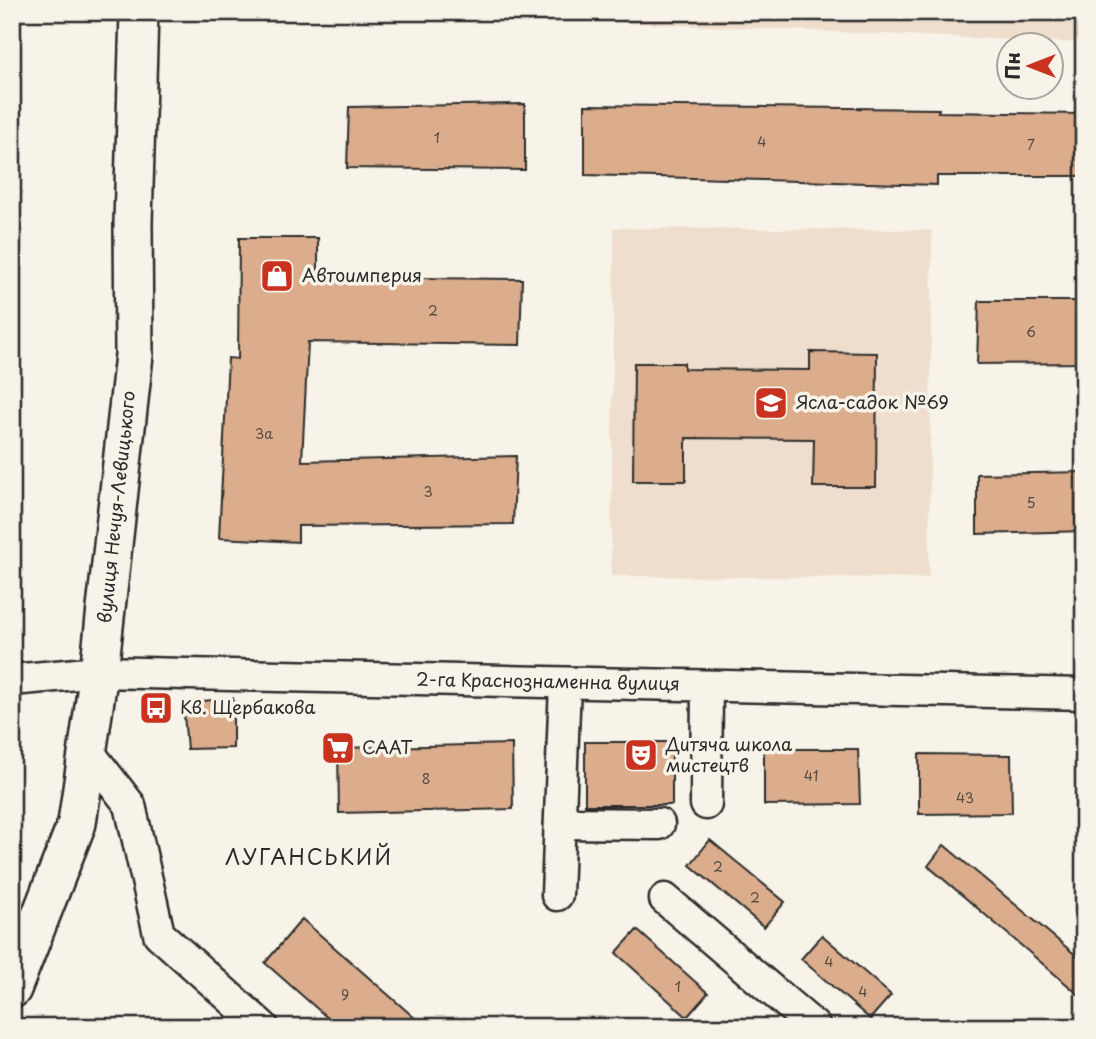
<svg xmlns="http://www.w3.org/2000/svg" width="1096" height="1039" font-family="'Playpen Sans',sans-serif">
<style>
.built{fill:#efdecd}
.building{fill:#dbad8d;stroke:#2b2b2b;stroke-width:2}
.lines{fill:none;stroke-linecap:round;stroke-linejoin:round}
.minor-casing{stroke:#2b2b2b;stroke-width:35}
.major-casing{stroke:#2b2b2b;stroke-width:42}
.minor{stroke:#f7f3e8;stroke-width:30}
.major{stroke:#f7f3e8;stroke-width:37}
.labels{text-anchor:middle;stroke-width:7;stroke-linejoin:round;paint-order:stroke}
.number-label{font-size:14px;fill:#574c44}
.poi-label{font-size:18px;fill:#2b2b2b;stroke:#f7f3e8;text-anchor:start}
.street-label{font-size:18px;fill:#2b2b2b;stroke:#f7f3e8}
.quarter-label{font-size:21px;letter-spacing:2px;fill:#2b2b2b;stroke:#f7f3e8}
</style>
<rect width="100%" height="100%" fill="#f7f3e8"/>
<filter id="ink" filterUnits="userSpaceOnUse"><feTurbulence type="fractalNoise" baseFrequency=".0143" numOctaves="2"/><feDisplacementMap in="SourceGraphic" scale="14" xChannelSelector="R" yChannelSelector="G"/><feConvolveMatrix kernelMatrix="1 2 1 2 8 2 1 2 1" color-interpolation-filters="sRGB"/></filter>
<g filter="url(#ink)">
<!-- built -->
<g class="built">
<polygon points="388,12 1084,12 1084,43"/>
<polygon points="614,228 932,230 929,578 611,576"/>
</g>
<!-- building -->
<g class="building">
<polygon points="525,104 525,170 347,168 349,107"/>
<polygon points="585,105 939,109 938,112 1084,114 1084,176 937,176 937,185 585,175"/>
<polygon points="239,238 318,238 318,277 522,279 520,345 308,342 302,461 516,456 513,524 298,526 298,542 219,538 228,358 238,359"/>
<polygon points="979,301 1084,301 1084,363 977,364"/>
<polygon points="810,352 877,353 876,487 813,487 814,439 686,438 686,481 633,481 634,363 684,363 684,369 810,370"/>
<polygon points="1084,472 1084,531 977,534 977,474"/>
<polygon points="233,698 233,748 187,749 183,703"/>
<rect x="585" y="742" width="87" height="63"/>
<polygon points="512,744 513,809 339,813 338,748"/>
<polygon points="764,749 858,749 860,804 764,805"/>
<polygon points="919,754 1011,755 1012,813 919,814"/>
<polygon points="710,840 785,902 764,927 690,865"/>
<polygon points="944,845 1084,962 1084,999 928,866"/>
<polygon points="302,919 425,1027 338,1027 265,963"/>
<polygon points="637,930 708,993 687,1017 616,953"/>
<polygon points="822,935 891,995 870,1019 801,959"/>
</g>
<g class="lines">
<defs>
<g id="minor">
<polyline points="12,680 99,672 1084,694"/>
<polyline points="87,750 130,805 159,934 263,1027"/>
<polyline points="706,804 707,686"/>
<polyline points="560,823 659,824"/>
<polyline points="557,895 565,683"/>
<polyline points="665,899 815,1027"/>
</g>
<polyline id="major" points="12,989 77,823 99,672 134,355 133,223 139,12"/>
</defs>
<!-- minor casing -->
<use href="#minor" class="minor-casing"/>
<!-- major casing -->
<use href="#major" class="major-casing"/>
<!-- minor -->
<use href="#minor" class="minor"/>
<!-- major -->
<use href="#major" class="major"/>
</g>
</g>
<!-- icons -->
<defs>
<symbol id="shop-square" viewBox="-11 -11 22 22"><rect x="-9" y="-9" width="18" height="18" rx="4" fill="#c8321e" stroke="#f7f3e8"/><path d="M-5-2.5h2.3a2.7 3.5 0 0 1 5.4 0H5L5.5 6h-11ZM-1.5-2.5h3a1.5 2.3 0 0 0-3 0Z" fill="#fff"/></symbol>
<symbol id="school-square" viewBox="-11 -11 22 22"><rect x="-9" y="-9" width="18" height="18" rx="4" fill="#c8321e" stroke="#f7f3e8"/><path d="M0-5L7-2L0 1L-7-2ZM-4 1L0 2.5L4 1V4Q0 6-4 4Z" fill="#fff"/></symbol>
<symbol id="bus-square" viewBox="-11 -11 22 22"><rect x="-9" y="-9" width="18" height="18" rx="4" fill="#c8321e" stroke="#f7f3e8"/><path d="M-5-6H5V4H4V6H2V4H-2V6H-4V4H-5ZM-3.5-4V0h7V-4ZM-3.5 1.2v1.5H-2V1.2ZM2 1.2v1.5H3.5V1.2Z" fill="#fff"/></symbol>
<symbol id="supermarket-square" viewBox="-11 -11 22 22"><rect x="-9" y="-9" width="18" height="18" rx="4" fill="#c8321e" stroke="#f7f3e8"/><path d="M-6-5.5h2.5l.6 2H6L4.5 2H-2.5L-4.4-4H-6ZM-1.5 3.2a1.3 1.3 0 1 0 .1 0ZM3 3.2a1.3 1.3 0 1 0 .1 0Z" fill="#fff"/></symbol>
<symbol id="theatre-square" viewBox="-11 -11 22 22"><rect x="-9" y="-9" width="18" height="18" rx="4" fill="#c8321e" stroke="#f7f3e8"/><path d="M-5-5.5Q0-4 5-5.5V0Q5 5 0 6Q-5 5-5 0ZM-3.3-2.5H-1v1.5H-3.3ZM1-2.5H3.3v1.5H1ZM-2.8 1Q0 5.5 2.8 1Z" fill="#fff"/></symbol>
</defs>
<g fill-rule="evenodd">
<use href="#shop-square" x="258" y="257" width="38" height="38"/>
<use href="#school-square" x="752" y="384" width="38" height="38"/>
<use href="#bus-square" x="137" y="689" width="38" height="38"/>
<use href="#supermarket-square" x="319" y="729" width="38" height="38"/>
<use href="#theatre-square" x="622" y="736" width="38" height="38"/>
</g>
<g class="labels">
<!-- number labels -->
<g class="number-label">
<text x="437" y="143">1</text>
<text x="762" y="147">4</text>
<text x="1031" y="150">7</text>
<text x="433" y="316">2</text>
<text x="1031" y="337">6</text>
<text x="264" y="439">3а</text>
<text x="428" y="497">3</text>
<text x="1031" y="508">5</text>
<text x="811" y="781">41</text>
<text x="426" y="784">8</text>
<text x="965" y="803">43</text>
<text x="718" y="872">2</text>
<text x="755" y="903">2</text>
<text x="829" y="967">4</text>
<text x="678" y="992">1</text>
<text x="863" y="997">4</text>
<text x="345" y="1000">9</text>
</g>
<!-- poi labels -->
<g class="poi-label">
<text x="302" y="282">Автоимперия</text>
<text x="796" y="409">Ясла-садок №69</text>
<text x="180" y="714">Кв. Щербакова</text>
<text x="666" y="751">Дитяча школа<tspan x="666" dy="21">мистецтв</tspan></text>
<text x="362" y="754">СААТ</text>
</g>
<!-- street labels -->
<g class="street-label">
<text transform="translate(117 507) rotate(-84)" y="6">вулиця Нечуя-Левицького</text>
<text transform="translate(548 682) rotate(1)" y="6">2-га Краснознаменна вулиця</text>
</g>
<!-- quarter labels -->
<g class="quarter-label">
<text x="309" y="865">ЛУГАНСЬКИЙ</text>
</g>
</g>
<!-- margin -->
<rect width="1096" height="1039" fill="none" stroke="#f7f3e8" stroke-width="42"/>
<rect x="21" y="21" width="1054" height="997" fill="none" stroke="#2b2b2b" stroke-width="2.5" filter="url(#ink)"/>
<!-- north arrow -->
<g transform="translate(1030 66) rotate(270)"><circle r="33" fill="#f7f3e8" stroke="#a5a39c" stroke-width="2"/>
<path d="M0-5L12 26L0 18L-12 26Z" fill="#c8321e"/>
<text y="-10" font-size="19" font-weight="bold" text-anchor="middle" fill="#2b2b2b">Пн</text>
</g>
</svg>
